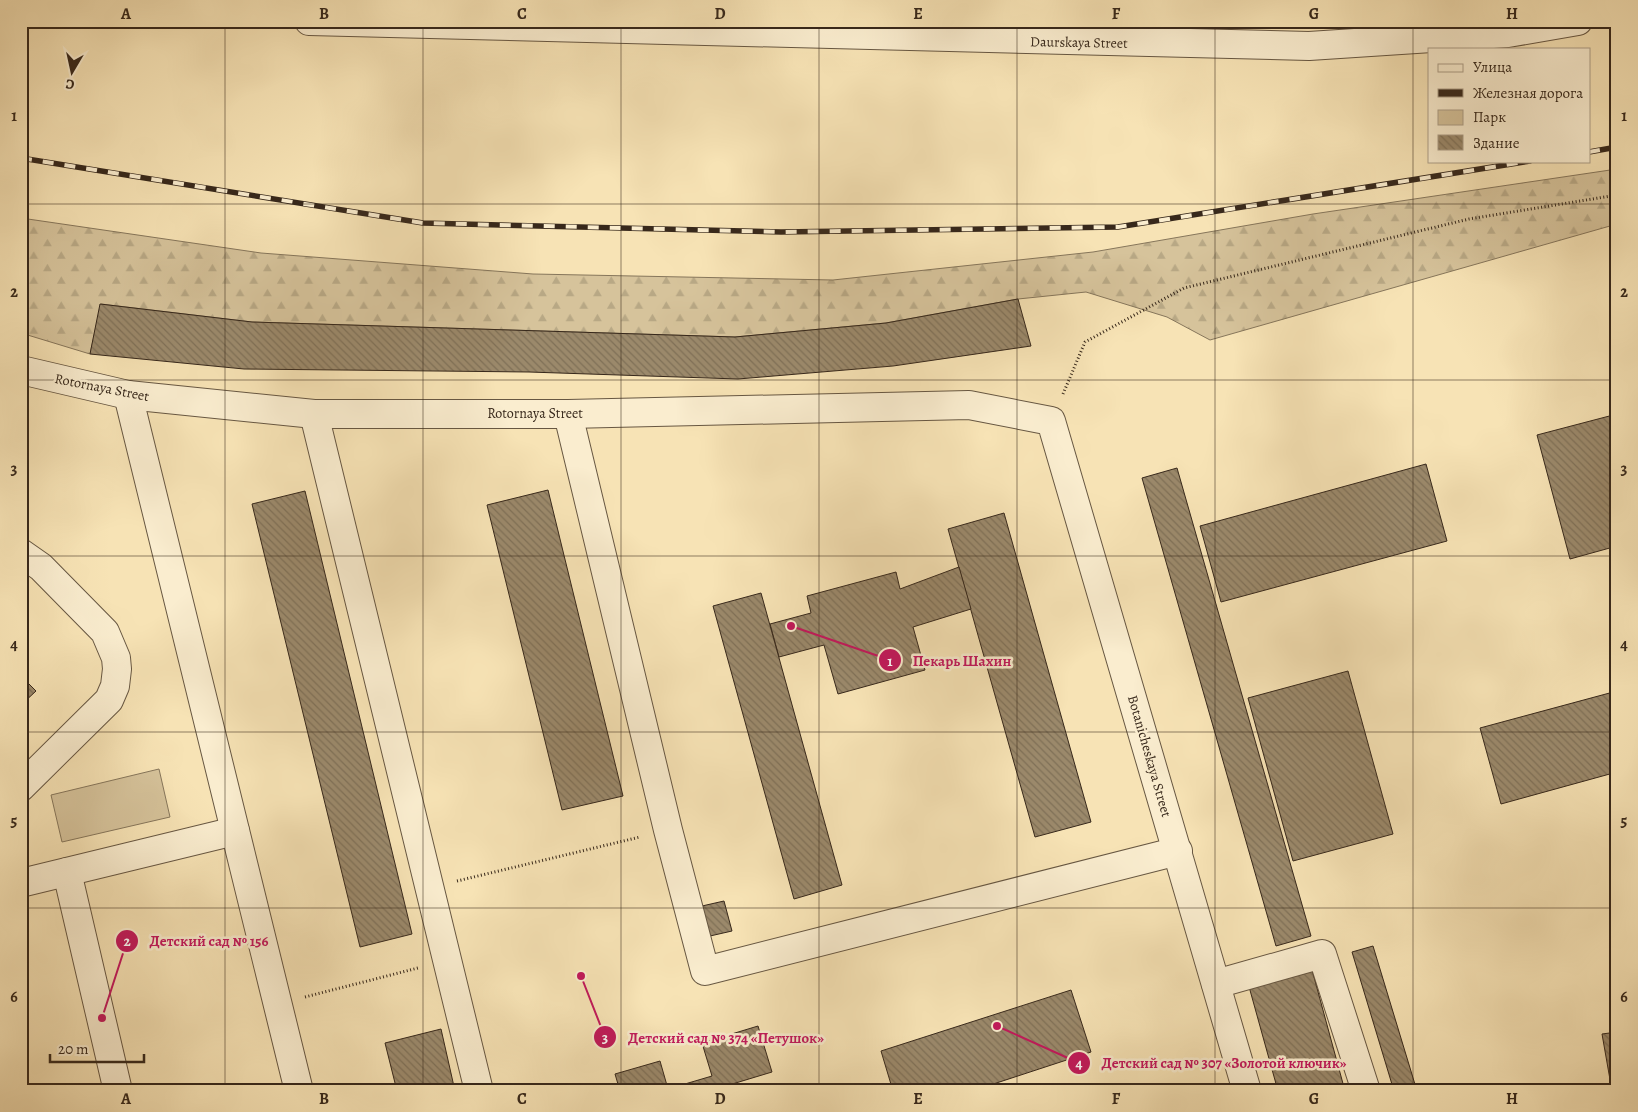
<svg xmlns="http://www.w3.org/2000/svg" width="1638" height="1112" font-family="Alegreya,serif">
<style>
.forest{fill:url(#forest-firs);stroke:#86765b}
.park{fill:#d6c39b;stroke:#86765b}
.building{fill:url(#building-back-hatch);stroke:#37281b}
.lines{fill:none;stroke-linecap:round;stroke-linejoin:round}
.minor-casing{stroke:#675742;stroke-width:30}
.path{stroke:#37281b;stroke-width:3;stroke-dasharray:1 2.5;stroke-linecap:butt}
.minor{stroke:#faedcf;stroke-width:28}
.rail-casing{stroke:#37281b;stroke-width:5.5}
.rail{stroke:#faedcf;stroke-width:4;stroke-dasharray:11;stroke-linecap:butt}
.grid{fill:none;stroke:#37281b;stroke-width:1;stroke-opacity:0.55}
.labels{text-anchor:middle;stroke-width:5;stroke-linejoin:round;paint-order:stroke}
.street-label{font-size:14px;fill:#37281b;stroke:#faedcf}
.leader{fill:none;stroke:#c2185b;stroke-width:2}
.callout-dot{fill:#c2185b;stroke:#faedcf;stroke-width:2}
.mark-label{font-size:15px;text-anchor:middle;font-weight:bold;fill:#fff}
.callout-label{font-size:15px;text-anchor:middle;font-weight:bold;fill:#c2185b;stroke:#faedcf;stroke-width:5;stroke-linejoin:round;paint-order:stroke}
.neatline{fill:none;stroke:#37281b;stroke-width:2}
.grid-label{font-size:16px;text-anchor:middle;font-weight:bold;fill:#37281b}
</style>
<defs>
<pattern id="forest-firs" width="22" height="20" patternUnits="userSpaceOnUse" patternTransform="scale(1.25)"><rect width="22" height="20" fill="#d6c39b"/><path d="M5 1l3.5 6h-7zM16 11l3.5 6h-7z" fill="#b8a885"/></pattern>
<pattern id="building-back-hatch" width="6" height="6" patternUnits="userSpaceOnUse" patternTransform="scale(1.25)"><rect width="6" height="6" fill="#9b896b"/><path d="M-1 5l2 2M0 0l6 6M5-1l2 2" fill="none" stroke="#7f7057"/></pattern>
</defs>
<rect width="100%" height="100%" fill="#f7e3b5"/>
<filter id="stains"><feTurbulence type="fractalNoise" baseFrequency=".004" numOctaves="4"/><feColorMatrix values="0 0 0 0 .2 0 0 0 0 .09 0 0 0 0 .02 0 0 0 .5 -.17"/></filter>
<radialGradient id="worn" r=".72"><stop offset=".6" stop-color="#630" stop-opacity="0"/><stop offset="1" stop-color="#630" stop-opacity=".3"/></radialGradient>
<!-- forest -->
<polygon class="forest" points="1617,169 1617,224 1210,340 1167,317 1086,292 1018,299 886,323 735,337 252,322 101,304 90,354 21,333 21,218 261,253 533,274 833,280 1093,252 1313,214"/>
<!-- park -->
<polygon class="park" points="159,769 170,817 62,842 51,795"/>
<!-- building -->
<g class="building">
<polygon points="1018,299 1031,346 893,366 738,379 529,372 244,369 90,354 100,304 252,322 735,337 886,323"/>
<polygon points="1617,414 1617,546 1570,559 1537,435"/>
<polygon points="1426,464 1447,541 1221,602 1200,526"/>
<polygon points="1177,468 1311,936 1276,946 1142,478"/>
<polygon points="548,490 623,796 562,810 487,505"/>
<polygon points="305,491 412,934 360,947 252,504"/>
<polygon points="1004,513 1091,822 1035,837 948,529"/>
<polygon points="959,567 971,609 913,627 925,670 838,694 824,645 779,657 770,624 811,613 807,596 896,572 900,589"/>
<polygon points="761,593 842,885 794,899 713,606"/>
<polygon points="1348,671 1393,834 1293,861 1248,698"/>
<polygon points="21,676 36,691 21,705"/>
<polygon points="1617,691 1617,772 1501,804 1480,728"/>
<polygon points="724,901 732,931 710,936 702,906"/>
<polygon points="1373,946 1417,1091 1394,1091 1352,952"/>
<polygon points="1311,966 1345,1091 1278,1091 1248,983"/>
<polygon points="1071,990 1091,1052 972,1091 893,1091 881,1051"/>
<polygon points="758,1026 772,1072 729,1085 731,1091 620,1091 615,1074 660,1061 668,1089 712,1076 702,1043"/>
<polygon points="441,1029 455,1091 397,1091 385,1043"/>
<polygon points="1617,1032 1617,1091 1612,1091 1602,1034"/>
</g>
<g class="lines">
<defs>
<g id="minor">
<polyline points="309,21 1309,46 1508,33 1578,21"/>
<polyline points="21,370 128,395 314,414 568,414 969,405 1051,421 1247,1091"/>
<polyline points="128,395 299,1091"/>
<polyline points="314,414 479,1091"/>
<polyline points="568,414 668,830 705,971 1178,851"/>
<polyline points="21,553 41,567 105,632 116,658 117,669 115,686 109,700 21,787"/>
<polyline points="67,872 118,1091"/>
<polyline points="21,883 235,831"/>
<polyline points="1216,984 1322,954 1366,1091"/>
</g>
</defs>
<!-- minor casing -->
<use href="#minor" class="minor-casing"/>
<!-- path -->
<g class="path">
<polyline points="1063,394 1085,342 1184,288 1469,219 1617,195"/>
<polyline points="457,881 640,837"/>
<polyline points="305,997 418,968"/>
</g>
<!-- minor -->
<use href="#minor" class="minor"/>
<defs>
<g id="rail">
<polyline points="1589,152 1617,147"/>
<polyline points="21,158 423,223 781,232 1118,227 1530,161"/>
</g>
</defs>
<!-- rail casing -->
<use href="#rail" class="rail-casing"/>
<!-- rail -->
<use href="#rail" class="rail"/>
</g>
<!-- grid -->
<path class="grid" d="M225 21V1091M423 21V1091M621 21V1091M819 21V1091M1017 21V1091M1215 21V1091M1413 21V1091M21 204H1617M21 380H1617M21 556H1617M21 732H1617M21 908H1617"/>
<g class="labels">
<!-- street labels -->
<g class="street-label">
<text transform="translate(1079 42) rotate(1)" y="5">Daurskaya Street</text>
<text transform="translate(102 387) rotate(11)" y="5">Rotornaya Street</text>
<text x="535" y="418">Rotornaya Street</text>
<text transform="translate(1150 756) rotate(74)" y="5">Botanicheskaya Street</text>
</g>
</g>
<!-- callouts -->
<path class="leader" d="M791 626L890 660M102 1018L127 941M581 976L605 1037M997 1026L1079 1063"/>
<g class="callout-dot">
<circle cx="791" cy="626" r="5"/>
<circle cx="102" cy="1018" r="5"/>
<circle cx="581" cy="976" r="5"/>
<circle cx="997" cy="1026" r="5"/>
<circle cx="890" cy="660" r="12"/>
<circle cx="127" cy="941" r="12"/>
<circle cx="605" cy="1037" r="12"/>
<circle cx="1079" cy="1063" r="12"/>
</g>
<g class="mark-label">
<text x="890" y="666">1</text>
<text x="127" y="946">2</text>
<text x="605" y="1043">3</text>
<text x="1079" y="1068">4</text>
</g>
<g class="callout-label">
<text x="962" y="666">Пекарь Шахин</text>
<text x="209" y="946">Детский сад № 156</text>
<text x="726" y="1043">Детский сад № 374 «Петушок»</text>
<text x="1224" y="1068">Детский сад № 307 «Золотой ключик»</text>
</g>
<!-- margin -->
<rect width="1638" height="1112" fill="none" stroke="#f7e3b5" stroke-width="55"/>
<!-- legend -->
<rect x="1428" y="48" width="162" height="115" fill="#faedcf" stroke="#ac9e87"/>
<rect x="1438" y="64" width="25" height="8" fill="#faedcf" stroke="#ac9e87"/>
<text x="1473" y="72" font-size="15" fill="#37281b">Улица</text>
<rect x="1438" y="89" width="25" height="8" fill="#37281b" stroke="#ac9e87"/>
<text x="1473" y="98" font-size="15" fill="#37281b">Железная дорога</text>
<rect x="1438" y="110" width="25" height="15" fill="#d6c39b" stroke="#ac9e87"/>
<text x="1473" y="122" font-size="15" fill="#37281b">Парк</text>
<rect x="1438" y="135" width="25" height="15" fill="url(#building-back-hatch)" stroke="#ac9e87"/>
<text x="1473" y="148" font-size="15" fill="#37281b">Здание</text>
<!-- north arrow -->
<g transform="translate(72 72) rotate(189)" stroke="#faedcf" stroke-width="4" paint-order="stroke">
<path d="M0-4L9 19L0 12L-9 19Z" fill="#37281b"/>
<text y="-8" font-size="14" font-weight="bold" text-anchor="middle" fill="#37281b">С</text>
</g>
<!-- scale -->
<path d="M50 1054v8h94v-8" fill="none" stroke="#37281b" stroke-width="2.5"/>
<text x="58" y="1054" font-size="15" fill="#37281b" stroke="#faedcf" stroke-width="4" paint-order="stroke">20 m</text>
<rect x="28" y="28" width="1582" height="1056" class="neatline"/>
<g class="grid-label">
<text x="126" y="19">A</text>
<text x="324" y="19">B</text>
<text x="522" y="19">C</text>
<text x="720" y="19">D</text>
<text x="918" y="19">E</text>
<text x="1116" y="19">F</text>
<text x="1314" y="19">G</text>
<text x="1512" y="19">H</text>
<text x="14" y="121">1</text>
<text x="1624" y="121">1</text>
<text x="14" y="297">2</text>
<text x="1624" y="297">2</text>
<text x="14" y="474">3</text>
<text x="1624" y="474">3</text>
<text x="14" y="650">4</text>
<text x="1624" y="650">4</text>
<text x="14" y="826">5</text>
<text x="1624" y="826">5</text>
<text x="14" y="1002">6</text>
<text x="1624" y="1002">6</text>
<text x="126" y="1104">A</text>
<text x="324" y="1104">B</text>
<text x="522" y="1104">C</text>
<text x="720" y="1104">D</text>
<text x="918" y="1104">E</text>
<text x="1116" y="1104">F</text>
<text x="1314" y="1104">G</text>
<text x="1512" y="1104">H</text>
</g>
<rect width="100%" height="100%" filter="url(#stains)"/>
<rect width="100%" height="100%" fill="url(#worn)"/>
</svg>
